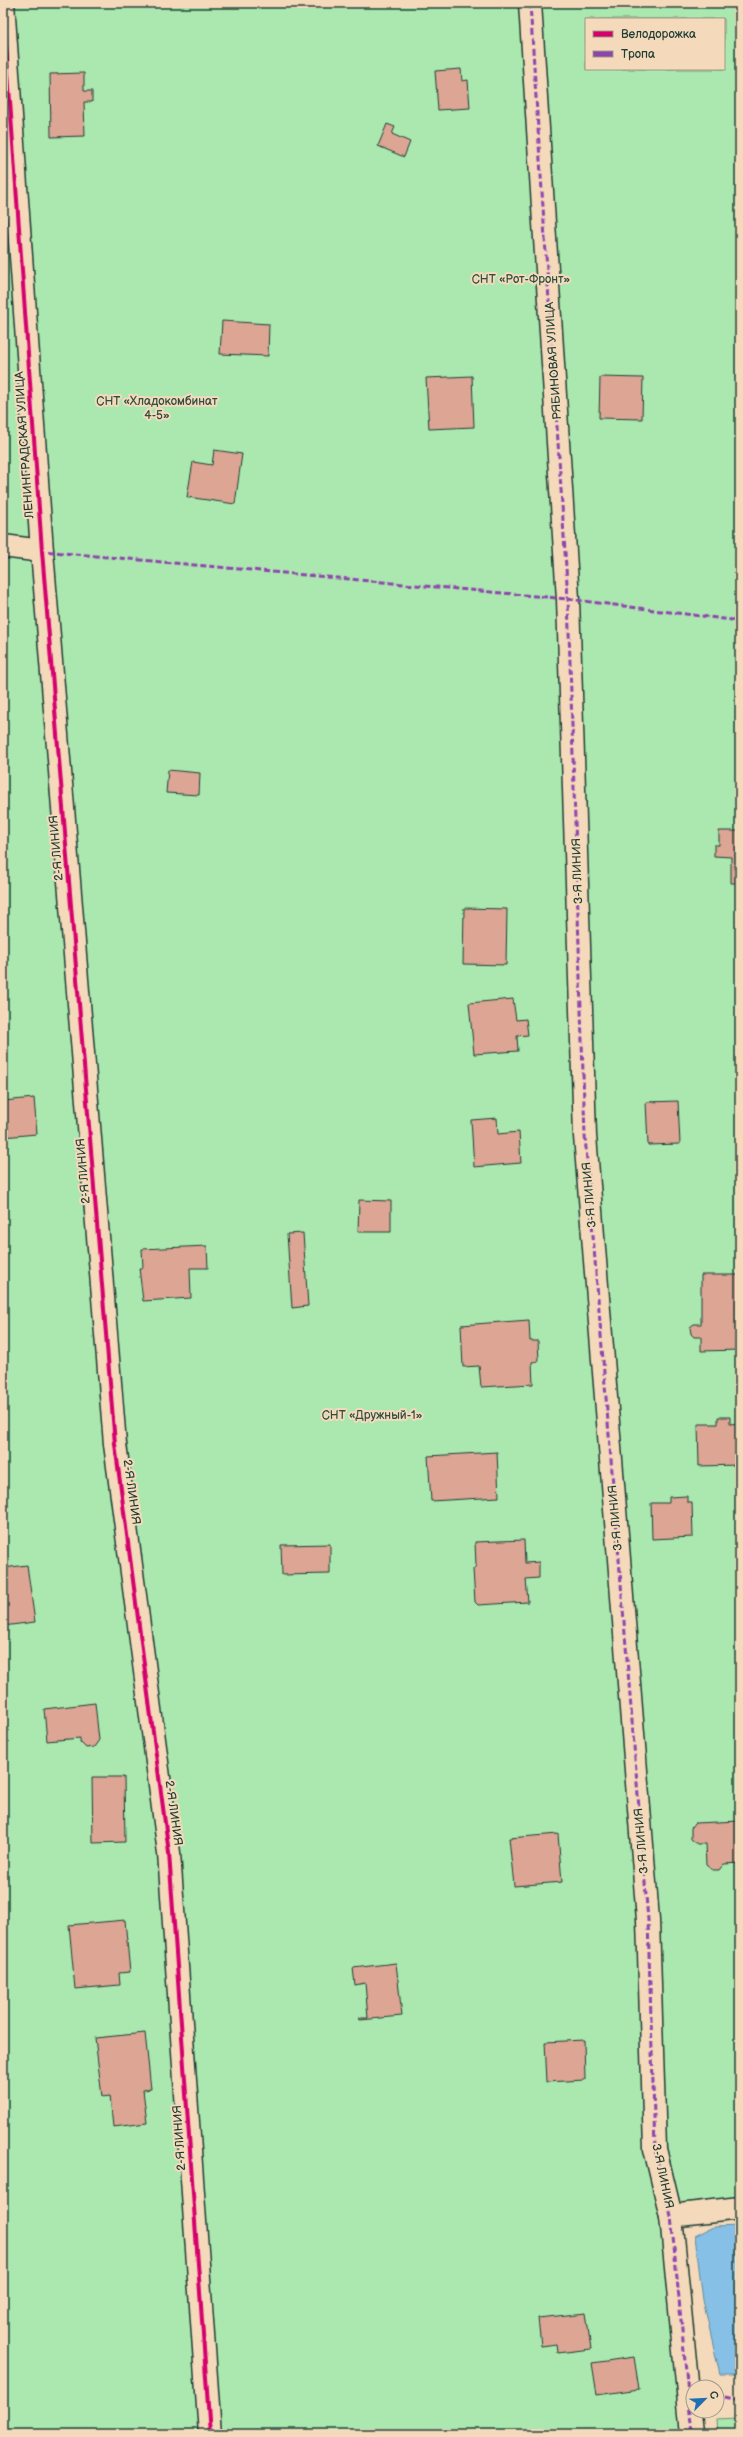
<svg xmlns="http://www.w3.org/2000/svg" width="743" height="2437" font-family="'Balsamiq Sans',sans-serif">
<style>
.green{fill:#abe8af;stroke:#659272;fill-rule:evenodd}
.water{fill:#87c0e6;stroke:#5d8c9f}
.building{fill:#dca594;stroke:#1f3d34}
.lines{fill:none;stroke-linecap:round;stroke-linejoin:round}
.minor-casing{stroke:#1f3d34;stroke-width:25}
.minor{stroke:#f4d9bb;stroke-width:22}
.quiet{stroke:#8e44ad;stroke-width:3;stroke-dasharray:6 3;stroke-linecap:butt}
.cycleway-casing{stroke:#f4d9bb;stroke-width:6}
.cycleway{stroke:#d6006c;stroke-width:4}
.labels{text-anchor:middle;stroke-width:4;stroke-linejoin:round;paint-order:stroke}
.park-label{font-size:12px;fill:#2d4e40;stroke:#f4d9bb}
.street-label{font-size:12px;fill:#1f3d34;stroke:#f4d9bb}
</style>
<rect width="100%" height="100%" fill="#f4d9bb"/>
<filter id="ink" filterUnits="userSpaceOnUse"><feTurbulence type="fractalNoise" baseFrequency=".025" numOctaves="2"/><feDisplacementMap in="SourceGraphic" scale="8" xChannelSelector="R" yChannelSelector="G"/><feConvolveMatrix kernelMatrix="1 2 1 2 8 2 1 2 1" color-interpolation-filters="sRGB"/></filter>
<g filter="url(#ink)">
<!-- green -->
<g class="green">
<path d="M3 3H740V2208L671 2216 692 2434H3ZM586 19H724V69H586Z"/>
<polygon points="740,2418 740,2434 717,2434 716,2419"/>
</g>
<!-- water -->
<polygon class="water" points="740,2226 740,2375 720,2375 703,2300 695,2236 713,2227"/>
<!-- building -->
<g class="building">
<polygon points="461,69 462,81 468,80 470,108 438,110 435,71"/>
<polygon points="84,73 84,91 92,91 92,102 84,102 85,136 51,137 50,74"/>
<polygon points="387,124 395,127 392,134 410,142 404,157 378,146"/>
<polygon points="222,321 269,324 268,356 220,354"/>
<polygon points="472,376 474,427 429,429 426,378"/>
<polygon points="600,377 643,378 642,419 599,418"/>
<polygon points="214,450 242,454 235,504 187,497 193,462 212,465"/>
<polygon points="168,770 200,773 199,795 166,793"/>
<polygon points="719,831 740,831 740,883 731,883 731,857 714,856 714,845 719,845"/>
<polygon points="464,908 507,909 506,965 463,964"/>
<polygon points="513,999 516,1020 526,1019 528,1035 517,1036 518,1051 474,1054 469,1003"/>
<polygon points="34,1098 37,1134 3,1137 3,1101"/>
<polygon points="678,1101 680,1144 648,1145 646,1102"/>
<polygon points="497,1118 498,1134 519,1132 521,1163 474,1167 471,1120"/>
<polygon points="359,1200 391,1201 391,1232 358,1232"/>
<polygon points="303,1233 308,1306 292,1308 287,1234"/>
<polygon points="207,1246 208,1268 190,1268 191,1298 143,1301 139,1268 143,1268 142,1249"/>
<polygon points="701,1275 740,1275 740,1350 701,1351 701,1337 694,1337 691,1334 690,1327 694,1324 701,1324"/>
<polygon points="529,1320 530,1341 538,1341 539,1361 532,1362 533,1384 481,1387 479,1366 463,1367 461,1325"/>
<polygon points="718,1417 730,1417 730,1424 740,1423 740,1465 699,1466 698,1424 718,1424"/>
<polygon points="497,1452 499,1497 431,1501 428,1456"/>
<polygon points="687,1496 687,1502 692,1502 693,1537 652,1539 651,1503 669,1503 669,1497"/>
<polygon points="524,1540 525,1563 539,1562 539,1578 526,1579 528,1602 478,1605 475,1602 473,1569 476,1566 475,1542"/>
<polygon points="330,1544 330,1574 282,1575 281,1545"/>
<polygon points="27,1565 35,1622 3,1626 3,1568"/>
<polygon points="95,1703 99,1740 94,1747 86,1748 80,1742 80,1738 47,1741 44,1709"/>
<polygon points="92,1777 124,1777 125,1842 93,1843"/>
<polygon points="740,1821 740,1863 724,1864 719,1870 712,1870 706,1865 705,1844 697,1844 691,1839 691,1828 695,1823"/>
<polygon points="558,1834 562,1882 514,1886 509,1838"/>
<polygon points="125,1920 130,1972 119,1973 120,1985 75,1989 69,1925"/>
<polygon points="396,1963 402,2016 360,2020 359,2018 368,2018 365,1983 355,1985 353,1968"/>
<polygon points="145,2033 151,2089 143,2090 147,2123 113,2127 110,2096 102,2097 95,2038"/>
<polygon points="584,2040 585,2080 547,2082 545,2042"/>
<polygon points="586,2313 591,2349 558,2353 557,2344 541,2346 538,2318"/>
<polygon points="634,2357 639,2389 597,2395 592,2363"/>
</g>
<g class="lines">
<defs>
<g id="minor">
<polyline points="3,3 42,551 115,1444 169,1853 210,2434"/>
<polyline points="530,3 568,599 585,1136 648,1920 655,2149 671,2216 692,2434"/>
<polyline points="3,546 42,551"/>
<polyline points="671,2216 740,2208"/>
</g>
</defs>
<!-- minor casing -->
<use href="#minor" class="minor-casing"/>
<!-- minor -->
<use href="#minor" class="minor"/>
<!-- quiet -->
<g class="quiet">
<polyline points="530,3 568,599 585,1136 648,1920 655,2149 671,2216 692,2434"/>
<polyline points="42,554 42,551 568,599 740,621"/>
<polyline points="717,2394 740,2399"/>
</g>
<defs>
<polyline id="cycleway" points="3,3 42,551 115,1444 169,1853 210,2434"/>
</defs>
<!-- cycleway casing -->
<use href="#cycleway" class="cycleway-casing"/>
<!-- cycleway -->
<use href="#cycleway" class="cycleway"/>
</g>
</g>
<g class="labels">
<!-- park labels -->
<g class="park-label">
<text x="521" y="283">СНТ «Рот-Фронт»</text>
<text x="157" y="405">СНТ «Хладокомбинат<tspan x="157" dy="14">4-5»</tspan></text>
<text x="372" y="1419">СНТ «Дружный-1»</text>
</g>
<!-- street labels -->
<g class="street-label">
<text transform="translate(553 361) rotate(-94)" y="4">РЯБИНОВАЯ УЛИЦА</text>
<text transform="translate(24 445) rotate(-94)" y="4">ЛЕНИНГРАДСКАЯ УЛИЦА</text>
<text transform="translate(56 848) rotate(-95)" y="4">2-Я ЛИНИЯ</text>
<text transform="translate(577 871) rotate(-92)" y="4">3-Я ЛИНИЯ</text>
<text transform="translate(83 1171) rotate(-95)" y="4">2-Я ЛИНИЯ</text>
<text transform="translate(589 1195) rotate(-95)" y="4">3-Я ЛИНИЯ</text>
<text transform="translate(132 1492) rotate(82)" y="4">2-Я ЛИНИЯ</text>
<text transform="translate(615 1518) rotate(-95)" y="4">3-Я ЛИНИЯ</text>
<text transform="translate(174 1813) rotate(82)" y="4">2-Я ЛИНИЯ</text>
<text transform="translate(641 1841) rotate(-95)" y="4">3-Я ЛИНИЯ</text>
<text transform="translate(179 2138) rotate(-94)" y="4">2-Я ЛИНИЯ</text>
<text transform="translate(663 2176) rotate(78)" y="4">3-Я ЛИНИЯ</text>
</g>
</g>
<!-- margin -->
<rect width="743" height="2437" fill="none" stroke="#f4d9bb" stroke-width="16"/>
<rect x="8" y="8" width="727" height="2421" fill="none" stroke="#1f3d34" stroke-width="1.5" filter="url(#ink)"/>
<!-- legend -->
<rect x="585" y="18" width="140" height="52" fill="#f4d9bb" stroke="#9f9b85"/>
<rect x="593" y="31" width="20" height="6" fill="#d6006c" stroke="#9f9b85"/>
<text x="621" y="38" font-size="12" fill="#1f3d34">Велодорожка</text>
<rect x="593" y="51" width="20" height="6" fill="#8e44ad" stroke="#9f9b85"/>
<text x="621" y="58" font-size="12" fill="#1f3d34">Тропа</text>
<!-- north arrow -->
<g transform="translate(705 2399) rotate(66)"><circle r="19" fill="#f4d9bb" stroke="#9f9b85"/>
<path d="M0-3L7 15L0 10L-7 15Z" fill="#1f6fb2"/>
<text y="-6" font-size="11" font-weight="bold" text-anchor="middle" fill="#1f3d34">С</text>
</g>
</svg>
